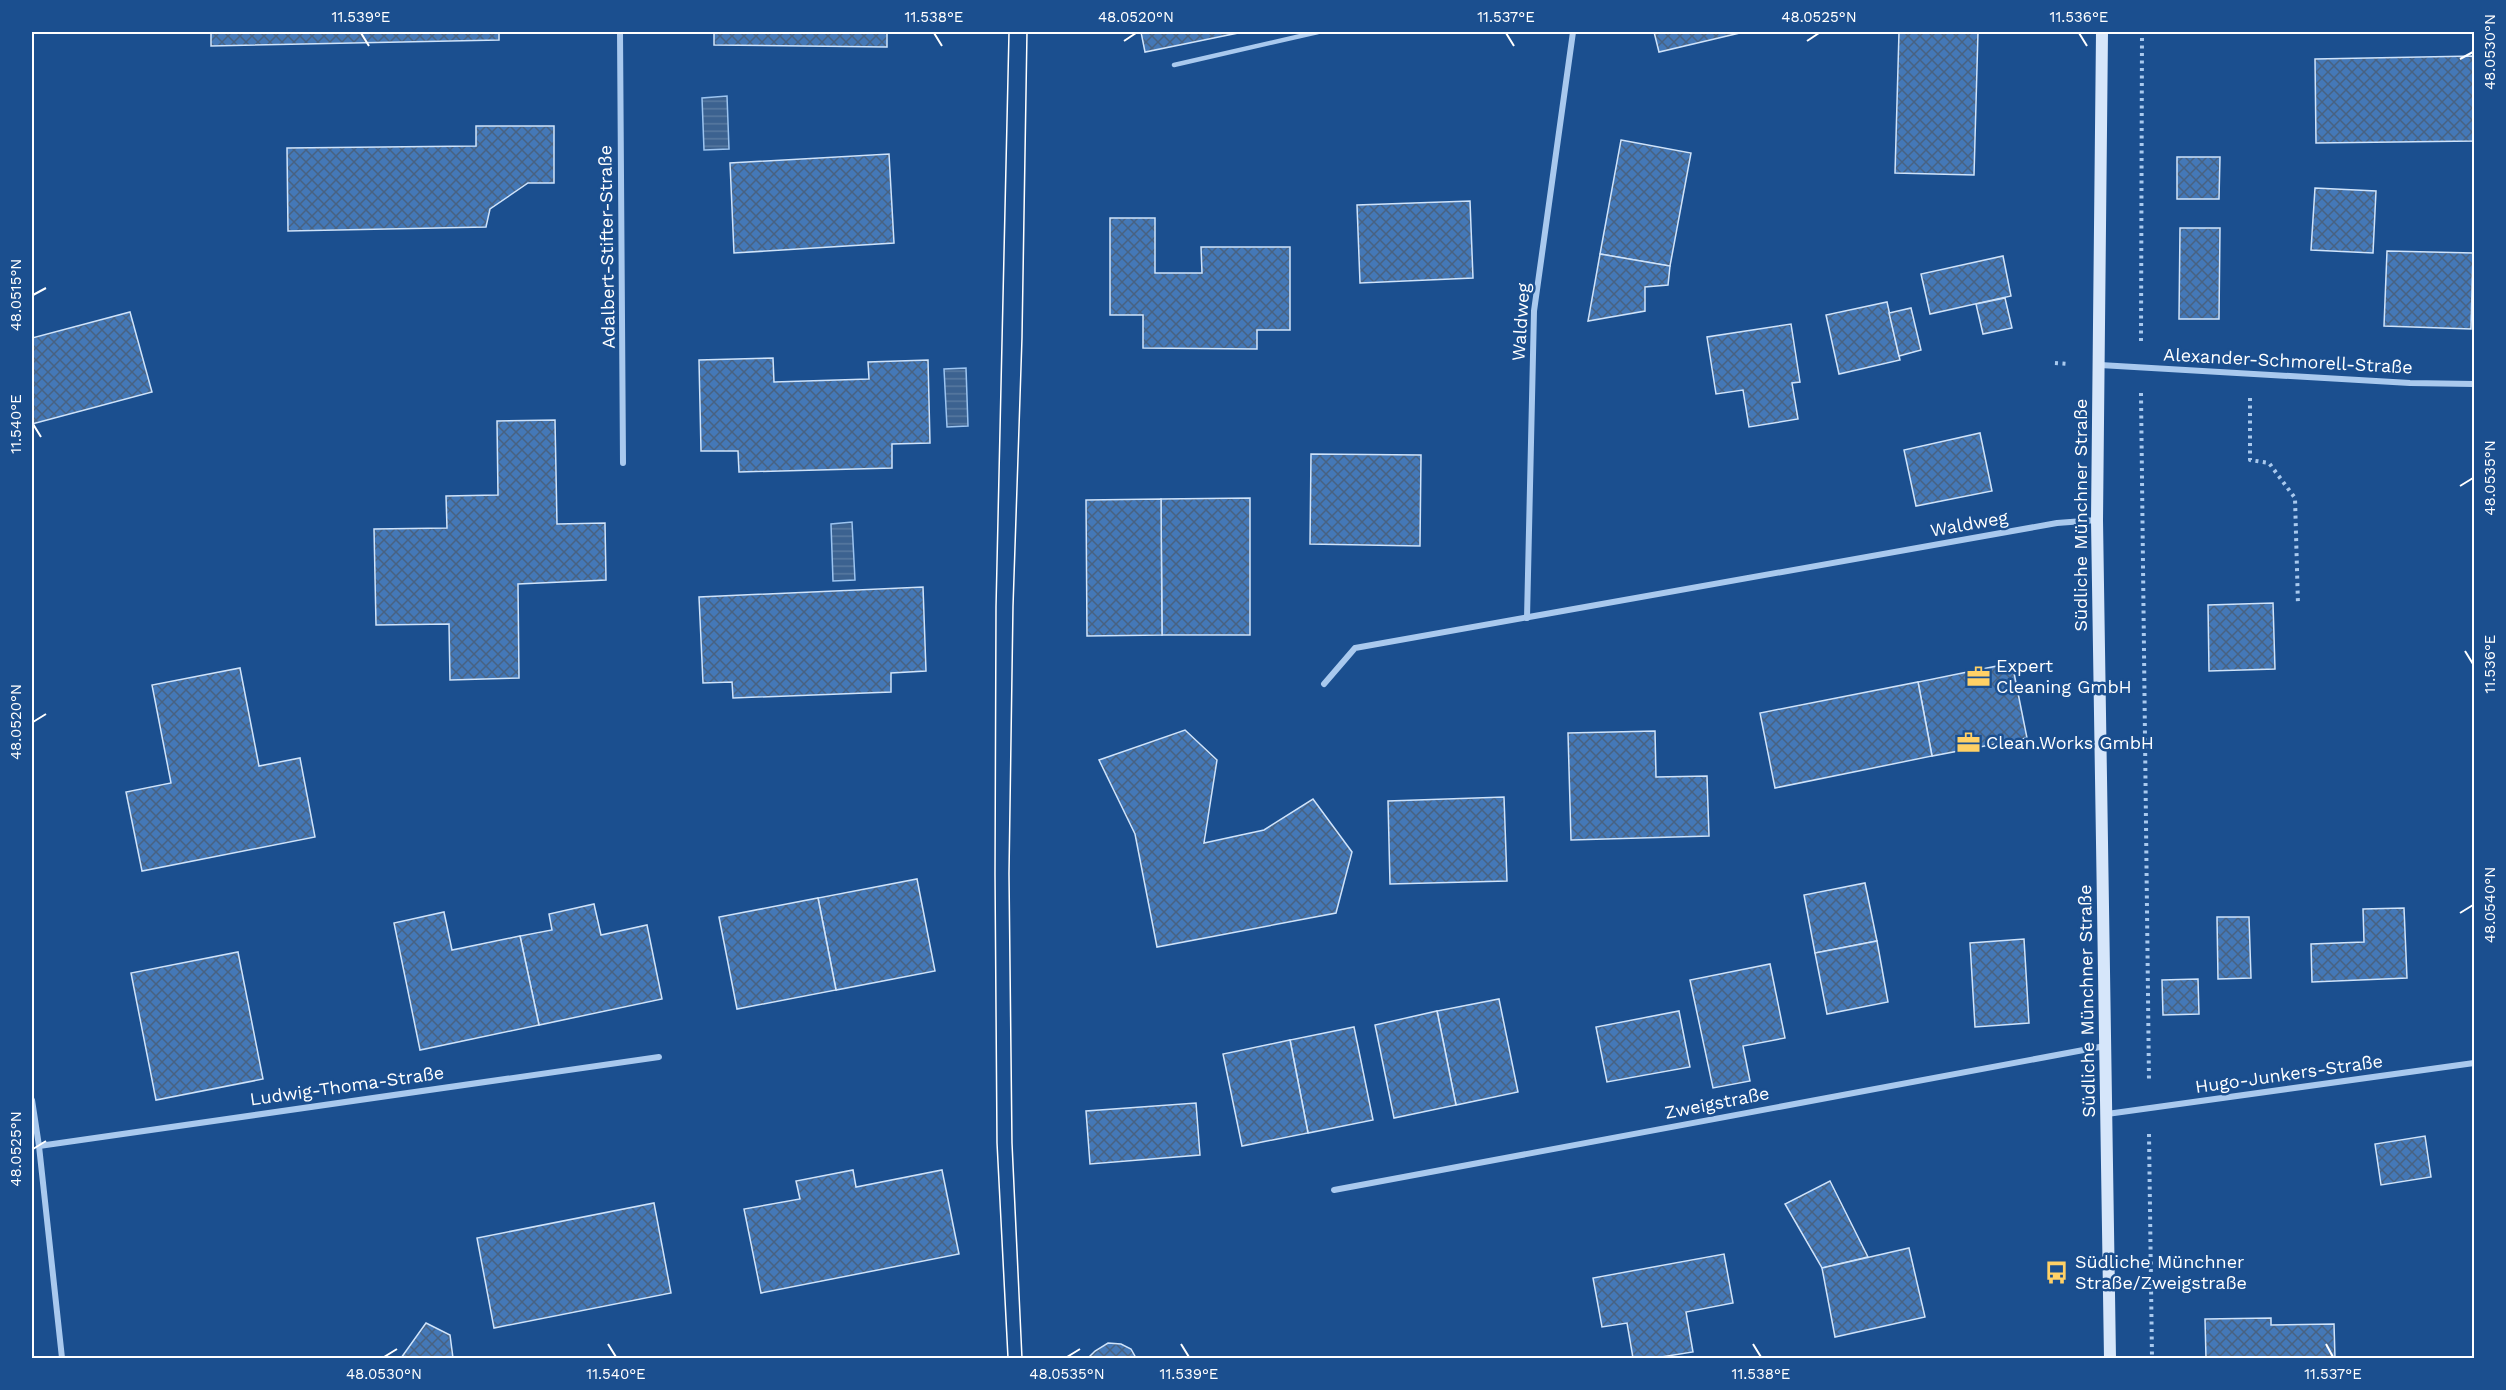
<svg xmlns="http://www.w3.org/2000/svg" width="2506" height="1390" font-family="'Work Sans',sans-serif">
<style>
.water{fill:url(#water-rules);stroke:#9cc4f0;stroke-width:1.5}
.building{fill:url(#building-cross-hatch);stroke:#cfe3fa;stroke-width:1.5}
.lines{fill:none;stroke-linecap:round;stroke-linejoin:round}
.path{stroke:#a9c9ee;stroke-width:4;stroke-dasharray:3 4.5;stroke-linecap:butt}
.service{stroke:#a9c9ee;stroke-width:4.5}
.minor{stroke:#a9c9ee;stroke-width:6}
.secondary{stroke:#d6e6fa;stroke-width:12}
.tram{stroke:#fff;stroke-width:1.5}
.ticks{fill:none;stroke:#fff;stroke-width:2}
.labels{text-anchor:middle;stroke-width:5;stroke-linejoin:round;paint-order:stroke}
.street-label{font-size:18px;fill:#fff;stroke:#1b4f8f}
.poi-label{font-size:18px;fill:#fff;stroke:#1b4f8f;text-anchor:start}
.neatline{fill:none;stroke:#fff;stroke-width:2}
.ticks-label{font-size:15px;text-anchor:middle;fill:#fff}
</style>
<defs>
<pattern id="water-rules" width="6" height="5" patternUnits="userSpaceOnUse" patternTransform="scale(1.5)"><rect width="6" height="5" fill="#3c6290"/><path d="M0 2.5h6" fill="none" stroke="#597aa1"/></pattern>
<pattern id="building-cross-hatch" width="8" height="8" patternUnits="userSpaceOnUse" patternTransform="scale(1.5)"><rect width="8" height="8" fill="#4478b7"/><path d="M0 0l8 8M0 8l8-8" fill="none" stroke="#486282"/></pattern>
</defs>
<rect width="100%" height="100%" fill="#1b4f8f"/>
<!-- water -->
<g class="water">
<polygon points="727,96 729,149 704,150 702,98"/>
<polygon points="966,368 968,426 947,427 944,369"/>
<polygon points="852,522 855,580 833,581 831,524"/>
</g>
<!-- building -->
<g class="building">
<polygon points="211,32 499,32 499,40 211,46"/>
<polygon points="714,32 887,32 887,47 714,45"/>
<polygon points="1141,32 1243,32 1145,52"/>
<polygon points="1654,32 1744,32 1659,52"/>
<polygon points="1899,32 1978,32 1974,175 1895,173"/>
<polygon points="2474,56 2474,141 2316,143 2315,59"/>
<polygon points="476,126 554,126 554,183 528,183 490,209 486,227 288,231 287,148 476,146"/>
<polygon points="1621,140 1691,153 1670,266 1600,254"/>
<polygon points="889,154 894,243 734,253 730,163"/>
<polygon points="2177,157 2220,157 2219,199 2177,199"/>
<polygon points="2315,188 2376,191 2373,253 2311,250"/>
<polygon points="1470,201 1473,278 1360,283 1357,205"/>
<polygon points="1110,218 1155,218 1155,273 1202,273 1201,247 1290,247 1290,330 1257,330 1257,349 1143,348 1143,315 1110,315"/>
<polygon points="2180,228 2220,228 2219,319 2179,319"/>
<polygon points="2387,251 2473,253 2471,329 2384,326"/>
<polygon points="1600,254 1670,266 1668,285 1645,287 1645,311 1588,321"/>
<polygon points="2003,256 2011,296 1930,314 1921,274"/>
<polygon points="2005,298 2012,328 1983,334 1976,304"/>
<polygon points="1887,302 1900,360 1839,374 1826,315"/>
<polygon points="1911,308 1921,350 1899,356 1889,313"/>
<polygon points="130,312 152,392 32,424 32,338"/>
<polygon points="1791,324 1800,382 1792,383 1798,419 1749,427 1743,390 1716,394 1707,337"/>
<polygon points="773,358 774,382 869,379 868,362 928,360 930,443 892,444 892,468 739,472 738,451 701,451 699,360"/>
<polygon points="555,420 557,524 605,523 606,580 518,584 519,678 450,680 449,624 376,625 374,529 447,528 446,496 498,495 497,421"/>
<polygon points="1980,433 1992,491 1916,506 1904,450"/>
<polygon points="1311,454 1421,455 1420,546 1310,544"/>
<polygon points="1250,498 1250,635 1162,635 1161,499"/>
<polygon points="1161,499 1162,635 1087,636 1086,500"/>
<polygon points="923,587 926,671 891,673 891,692 733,698 732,682 703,683 699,597"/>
<polygon points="2273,603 2275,669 2209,671 2208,605"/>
<polygon points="2012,663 2027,738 1932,756 1918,682"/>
<polygon points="240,668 259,766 300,758 315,837 142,871 126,792 171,783 152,685"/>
<polygon points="1918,682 1932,756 1775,788 1760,713"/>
<polygon points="1185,730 1217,760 1204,843 1264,830 1313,799 1352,852 1336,913 1157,947 1135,834 1099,760"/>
<polygon points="1655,731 1656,777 1707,776 1709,836 1571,840 1568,733"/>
<polygon points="1504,797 1507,881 1390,884 1388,801"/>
<polygon points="917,879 935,971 836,990 818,898"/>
<polygon points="1865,883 1877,941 1815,953 1804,895"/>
<polygon points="818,898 836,990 737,1009 719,917"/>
<polygon points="594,904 601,935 647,925 662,999 539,1025 520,936 552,930 549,914"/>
<polygon points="2404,908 2407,978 2312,982 2311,944 2364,942 2363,909"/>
<polygon points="444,912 452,950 520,936 539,1025 420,1050 394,923"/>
<polygon points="2217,917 2249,917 2251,978 2218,979"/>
<polygon points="2024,939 2029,1023 1975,1027 1970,943"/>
<polygon points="1877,941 1888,1002 1827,1014 1815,953"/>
<polygon points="238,952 263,1079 156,1100 131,973"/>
<polygon points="1770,964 1785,1038 1743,1046 1750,1081 1713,1088 1690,980"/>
<polygon points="2198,979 2199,1014 2163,1015 2162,980"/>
<polygon points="1499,999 1518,1092 1456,1105 1437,1011"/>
<polygon points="1437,1011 1456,1105 1394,1118 1375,1025"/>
<polygon points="1679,1011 1690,1067 1607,1082 1596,1027"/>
<polygon points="1354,1027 1373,1120 1308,1133 1290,1040"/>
<polygon points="1290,1040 1308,1133 1242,1146 1223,1054"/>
<polygon points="1196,1103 1200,1155 1090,1164 1086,1111"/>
<polygon points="2425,1136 2431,1177 2381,1185 2375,1144"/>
<polygon points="853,1170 856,1187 942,1170 959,1254 761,1293 744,1209 800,1199 796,1181"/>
<polygon points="1830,1181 1868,1257 1822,1268 1785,1204"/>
<polygon points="654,1203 671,1293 494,1328 477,1238"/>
<polygon points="1909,1248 1925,1317 1835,1337 1822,1268"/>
<polygon points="1724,1254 1733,1303 1686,1312 1693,1352 1655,1358 1633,1358 1627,1323 1602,1327 1593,1278"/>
<polygon points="2271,1318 2271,1325 2334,1324 2335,1358 2206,1358 2205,1319"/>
<polygon points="426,1323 450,1335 453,1358 401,1358"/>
<polygon points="1108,1343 1121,1344 1131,1349 1136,1358 1088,1358 1095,1351"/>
</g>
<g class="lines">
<!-- path -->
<g class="path">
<polyline points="2141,341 2142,32"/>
<polyline points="2055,363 2069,364"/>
<polyline points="2141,393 2149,1082"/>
<polyline points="2250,398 2250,460 2269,463 2295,498 2298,605"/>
<polyline points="2149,1134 2152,1358"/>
</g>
<!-- service -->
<polyline class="service" points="1174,65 1318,32"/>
<!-- minor -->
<g class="minor">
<polyline points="620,32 623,463"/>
<polyline points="2100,365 2410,383 2474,384"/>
<polyline points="1527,618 1534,311 1573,32"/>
<polyline points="1324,684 1355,648 2057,523 2097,520"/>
<polyline points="32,1100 39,1146 62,1358"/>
<polyline points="2107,1114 2474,1063"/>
<polyline points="39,1146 659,1057"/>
<polyline points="1334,1190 2105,1046"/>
</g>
<!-- secondary -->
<polyline class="secondary" points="2102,32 2097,520 2110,1358"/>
<!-- tram -->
<g class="tram">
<polyline points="1008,1358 997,1143 995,874 996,607 1009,32"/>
<polyline points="1022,1358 1012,1143 1009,874 1013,607 1022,338 1027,32"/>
</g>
</g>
<!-- ticks -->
<path class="ticks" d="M361 33 369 46M934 33 942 46M1506 33 1514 46M2079 33 2087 46M1124 41 1136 33M1807 41 1819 33M2460 59 2473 52M33 295 46 288M33 424 41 437M2460 486 2473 478M2465 651 2473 664M33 722 46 714M2460 913 2473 905M33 1149 46 1141M608 1344 616 1357M1181 1344 1189 1357M1753 1344 1761 1357M2326 1344 2333 1357M384 1357 397 1349M1067 1357 1080 1349"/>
<!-- icons -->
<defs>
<symbol id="office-bare" viewBox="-9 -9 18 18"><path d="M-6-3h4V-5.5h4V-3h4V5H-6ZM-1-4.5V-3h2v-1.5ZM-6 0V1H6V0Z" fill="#ffd166" stroke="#1b4f8f" stroke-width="2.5" paint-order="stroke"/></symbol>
<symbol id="bus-bare" viewBox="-9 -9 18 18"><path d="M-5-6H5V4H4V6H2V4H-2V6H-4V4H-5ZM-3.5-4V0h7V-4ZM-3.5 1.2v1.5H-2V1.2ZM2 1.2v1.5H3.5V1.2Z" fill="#ffd166" stroke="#1b4f8f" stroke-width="2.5" paint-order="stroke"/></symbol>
</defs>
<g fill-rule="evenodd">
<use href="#office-bare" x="1962" y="660" width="33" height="33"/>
<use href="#office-bare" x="1952" y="726" width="33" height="33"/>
<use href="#bus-bare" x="2040" y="1256" width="33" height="33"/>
</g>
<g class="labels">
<!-- street labels -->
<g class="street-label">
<text transform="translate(607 247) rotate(-91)" y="6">Adalbert-Stifter-Straße</text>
<text transform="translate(1521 322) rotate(-86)" y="6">Waldweg</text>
<text transform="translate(2288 361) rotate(3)" y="6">Alexander-Schmorell-Straße</text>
<text transform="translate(2081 515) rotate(-90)" y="6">Südliche Münchner Straße</text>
<text transform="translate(1969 524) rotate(-10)" y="6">Waldweg</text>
<text transform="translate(2087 1001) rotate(-91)" y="6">Südliche Münchner Straße</text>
<text transform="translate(2289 1074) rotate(-8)" y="6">Hugo-Junkers-Straße</text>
<text transform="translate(347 1086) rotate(-8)" y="6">Ludwig-Thoma-Straße</text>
<text transform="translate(1717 1103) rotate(-11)" y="6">Zweigstraße</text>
</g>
<!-- poi labels -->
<g class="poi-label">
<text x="1996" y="672">Expert<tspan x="1996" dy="21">Cleaning GmbH</tspan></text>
<text x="1986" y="749">Clean.Works GmbH</text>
<text x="2075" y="1268">Südliche Münchner<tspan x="2075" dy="21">Straße/Zweigstraße</tspan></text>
</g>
</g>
<!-- border -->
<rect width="2506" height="1390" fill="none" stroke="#1b4f8f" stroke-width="66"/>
<rect x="33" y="33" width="2440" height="1324" class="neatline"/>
<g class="ticks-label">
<text x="361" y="22">11.539°E</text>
<text x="934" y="22">11.538°E</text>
<text x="1136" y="22">48.0520°N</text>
<text x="1506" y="22">11.537°E</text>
<text x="1819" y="22">48.0525°N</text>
<text x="2079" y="22">11.536°E</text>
<text transform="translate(2490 52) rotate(-90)" y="5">48.0530°N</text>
<text transform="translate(16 295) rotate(-90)" y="5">48.0515°N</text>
<text transform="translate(16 424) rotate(-90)" y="5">11.540°E</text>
<text transform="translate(2490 478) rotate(-90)" y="5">48.0535°N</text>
<text transform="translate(2490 664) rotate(-90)" y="5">11.536°E</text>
<text transform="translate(16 722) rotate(-90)" y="5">48.0520°N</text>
<text transform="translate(2490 905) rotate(-90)" y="5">48.0540°N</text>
<text transform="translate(16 1149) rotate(-90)" y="5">48.0525°N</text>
<text x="384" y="1379">48.0530°N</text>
<text x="616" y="1379">11.540°E</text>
<text x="1067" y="1379">48.0535°N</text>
<text x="1189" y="1379">11.539°E</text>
<text x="1761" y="1379">11.538°E</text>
<text x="2333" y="1379">11.537°E</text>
</g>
</svg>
